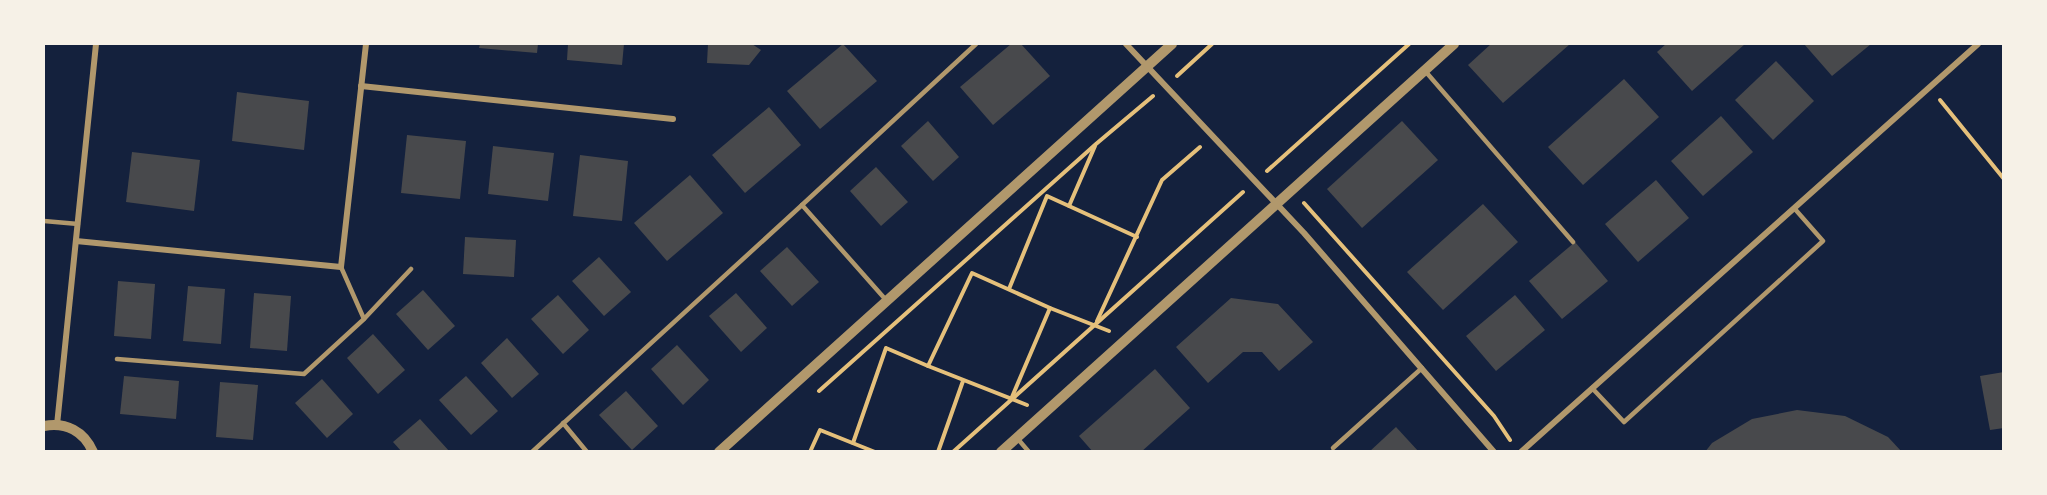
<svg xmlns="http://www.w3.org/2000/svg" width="2047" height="495" font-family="'Public Sans',sans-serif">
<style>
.building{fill:#48494c}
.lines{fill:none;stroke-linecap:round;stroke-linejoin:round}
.path{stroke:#e5c07b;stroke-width:4}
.service{stroke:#b1986c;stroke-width:4.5}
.minor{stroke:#b1986c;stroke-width:6}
.tertiary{stroke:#b1986c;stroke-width:10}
</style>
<rect width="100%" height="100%" fill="#14213d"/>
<!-- building -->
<g class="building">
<polygon points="480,44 538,44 537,53 479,48"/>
<polygon points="568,44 624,44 622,65 567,60"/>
<polygon points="708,44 752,44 761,50 749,65 707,63"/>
<polygon points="843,44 877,81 820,129 787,91"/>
<polygon points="1011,44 1021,44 1050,76 993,125 960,87"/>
<polygon points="1491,44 1570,44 1503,103 1468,65"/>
<polygon points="1666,44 1745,44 1692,91 1657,52"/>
<polygon points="1804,44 1871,44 1832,76"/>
<polygon points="1776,61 1814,101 1773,140 1735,100"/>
<polygon points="1624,79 1659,117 1583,185 1548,147"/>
<polygon points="237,92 309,101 304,150 232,141"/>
<polygon points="769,107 801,145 745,193 712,155"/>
<polygon points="1721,116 1753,152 1703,196 1671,161"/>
<polygon points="928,121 959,157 933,181 901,146"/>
<polygon points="1402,121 1438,160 1362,228 1327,189"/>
<polygon points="407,135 466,141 460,199 401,193"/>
<polygon points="493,146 554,153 548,201 488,194"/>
<polygon points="132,152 200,160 194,211 126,202"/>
<polygon points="580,155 628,161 622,221 573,216"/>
<polygon points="876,167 908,202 881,226 850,191"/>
<polygon points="690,175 723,213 667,261 634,223"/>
<polygon points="1656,180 1689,218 1638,262 1605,224"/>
<polygon points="1483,204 1518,242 1443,310 1407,272"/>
<polygon points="465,237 516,240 514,277 463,274"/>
<polygon points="1575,242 1608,281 1562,319 1529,281"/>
<polygon points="787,247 819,282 792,306 760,271"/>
<polygon points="599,257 631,292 604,316 572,281"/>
<polygon points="118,281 155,284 151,339 114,336"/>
<polygon points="188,286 225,289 221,344 183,341"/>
<polygon points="423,290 455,326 428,350 396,314"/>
<polygon points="254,293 291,296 287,351 250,348"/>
<polygon points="736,293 767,328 741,352 709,316"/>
<polygon points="558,295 589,330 563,354 531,319"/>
<polygon points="1515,295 1545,330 1496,371 1466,336"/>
<polygon points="1231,298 1278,304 1313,342 1279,371 1262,352 1243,352 1208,383 1176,347"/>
<polygon points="373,334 405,370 378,394 347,358"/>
<polygon points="507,338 539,374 512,398 481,363"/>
<polygon points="677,345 709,380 683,405 651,369"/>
<polygon points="1155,369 1190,408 1141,452 1093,452 1079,436"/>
<polygon points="2004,372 2004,428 1990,430 1980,376"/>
<polygon points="124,376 179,381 176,419 120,414"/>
<polygon points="466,376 498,411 471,435 439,400"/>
<polygon points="322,379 353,414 327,438 295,403"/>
<polygon points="220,382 258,385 253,440 216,437"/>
<polygon points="626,391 658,426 632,450 599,415"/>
<polygon points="1797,410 1845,416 1888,437 1902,452 1705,452 1712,443 1752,419"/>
<polygon points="420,419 450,452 402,452 393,442"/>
<polygon points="1396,427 1419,452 1369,452"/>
</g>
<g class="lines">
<!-- path -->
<g class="path">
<polyline points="1177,76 1212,44"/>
<polyline points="1940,100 2004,179"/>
<polyline points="1267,171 1409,44"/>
<polyline points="1304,203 1494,416 1510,440"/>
<polyline points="1069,206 1095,146"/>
<polyline points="1009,289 1047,196 1137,237"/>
<polyline points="1097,321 1162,180 1200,147"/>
<polyline points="819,391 1096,144 1153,96"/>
<polyline points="1012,397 1050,308"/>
<polyline points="1027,405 928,366 972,273 1050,308 1109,331"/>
<polyline points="853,443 886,348 928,366"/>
<polyline points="810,452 820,430 875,452"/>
<polyline points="938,452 963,381"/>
<polyline points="953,452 1243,192"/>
</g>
<!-- service -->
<g class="service">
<polyline points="1426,72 1573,242"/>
<polyline points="802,205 886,300"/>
<polyline points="44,221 78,224"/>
<polyline points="341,267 364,319"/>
<polyline points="117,359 304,374 364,319 411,269"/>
<polyline points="1592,388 1624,422 1823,241 1794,208"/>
<polyline points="563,423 587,452"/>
<polyline points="1017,438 1029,452"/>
<polyline points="1333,448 1422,368"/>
<polyline points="532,452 802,205 976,44"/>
</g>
<!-- minor -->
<g class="minor">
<polyline points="1126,44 1304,233 1494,452"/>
<polyline points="361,86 673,119"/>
<polyline points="76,241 341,267 366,44"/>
<polyline points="57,425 96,44"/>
<polyline points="1521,452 1978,44"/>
</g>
<!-- tertiary -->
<g class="tertiary">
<path d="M44 426C66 422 84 431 93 452"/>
<polyline points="719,452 1172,44"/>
<polyline points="1001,452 1454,44"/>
</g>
</g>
<!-- border -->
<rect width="2047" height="495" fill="none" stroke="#f6f1e7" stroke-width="90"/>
</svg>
